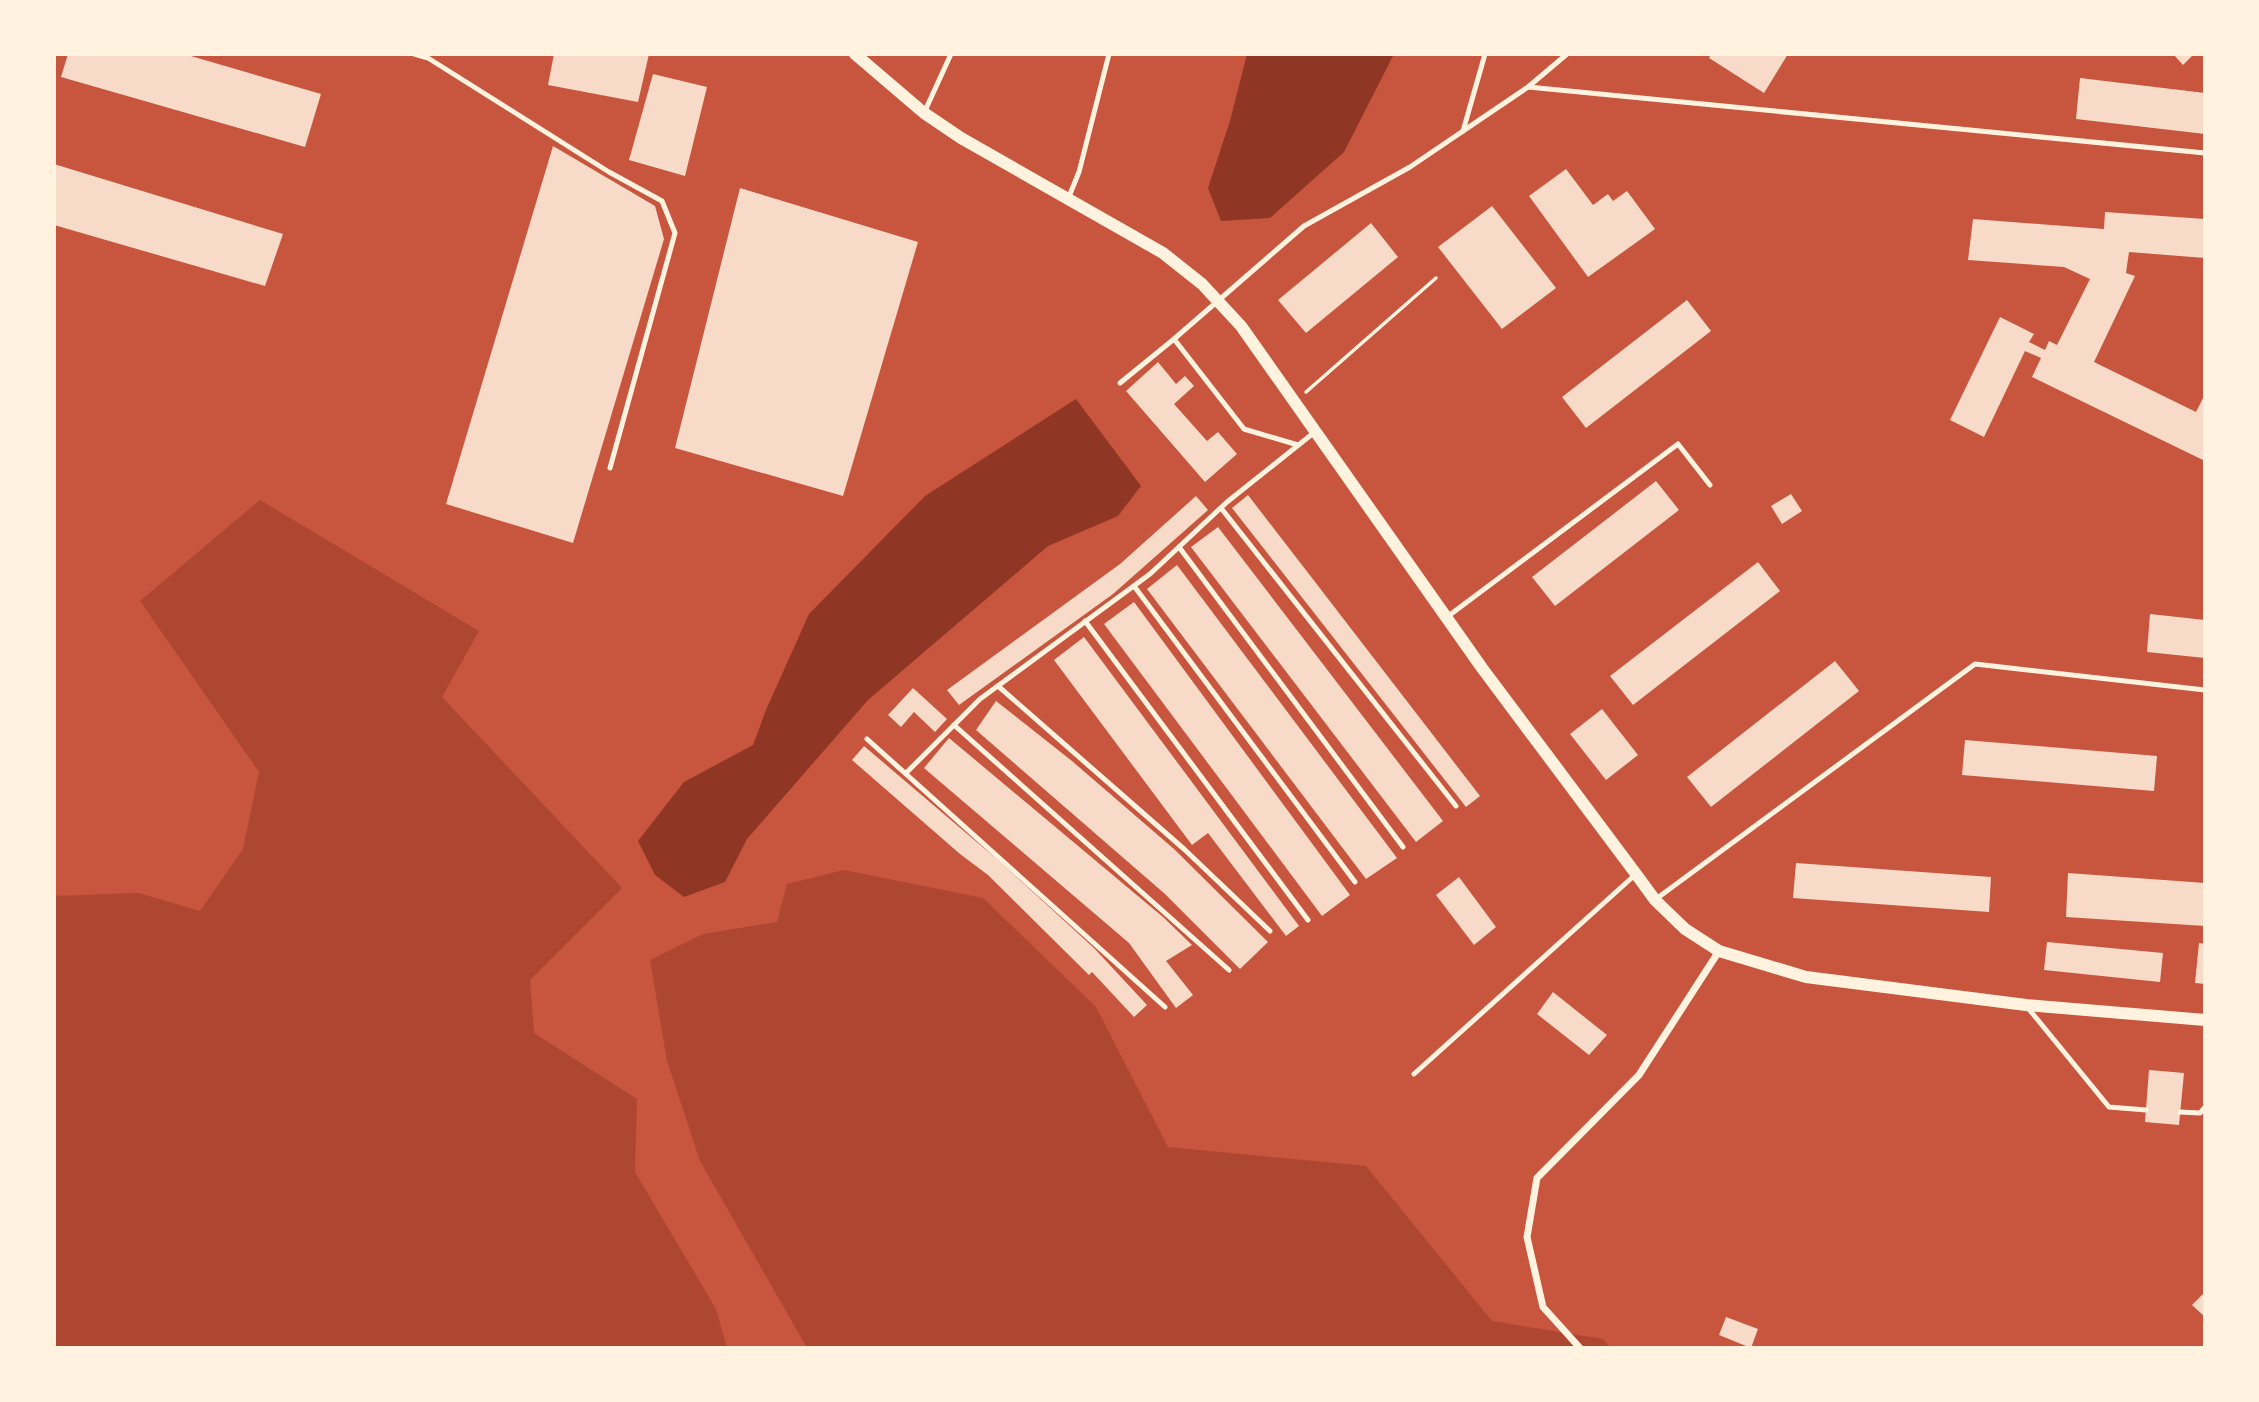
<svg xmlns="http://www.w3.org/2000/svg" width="2259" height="1402" font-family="Montserrat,sans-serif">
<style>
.green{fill:#ae4732}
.water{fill:#8f3625}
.building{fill:#f7dbc8}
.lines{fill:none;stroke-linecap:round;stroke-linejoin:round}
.path{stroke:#fff3e0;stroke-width:3.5}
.service{stroke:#fff3e0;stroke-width:5}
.minor{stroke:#fff3e0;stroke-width:7}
.tertiary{stroke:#fff3e0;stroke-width:12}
</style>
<rect width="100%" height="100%" fill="#c8553d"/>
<!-- green -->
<g class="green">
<polygon points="260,500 479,631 442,697 622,888 530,980 534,1033 637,1099 635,1172 716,1309 727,1348 54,1348 54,896 139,893 200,911 243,849 259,772 140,601"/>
<polygon points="844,870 983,898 1096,1007 1168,1147 1366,1166 1492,1321 1603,1339 1610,1348 807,1348 700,1161 667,1061 650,960 703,934 777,922 787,884"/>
</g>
<!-- water -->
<g class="water">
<polygon points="1247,54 1394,54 1344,152 1270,218 1221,221 1208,188 1230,121"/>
<polygon points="1076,399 1141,486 1118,516 1048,546 868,700 747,839 725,882 684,897 655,875 638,841 684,782 753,745 766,710 809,614 925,496"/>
</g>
<!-- building -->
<g class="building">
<polygon points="68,54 184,54 321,94 305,147 61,77"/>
<polygon points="554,54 649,54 638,102 548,85"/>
<polygon points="1711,54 1788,54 1764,93 1709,58"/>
<polygon points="2173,54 2194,54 2183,65"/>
<polygon points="653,74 707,87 685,176 629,160"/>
<polygon points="2080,78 2205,93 2205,134 2076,119"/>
<polygon points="553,146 655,206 664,239 573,543 446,504"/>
<polygon points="54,164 283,234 265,286 54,225"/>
<polygon points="1566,169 1593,205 1608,194 1613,201 1627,191 1655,229 1588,277 1529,196"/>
<polygon points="740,188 918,242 843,496 675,448"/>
<polygon points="1492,206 1556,288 1502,329 1438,247"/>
<polygon points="2105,212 2205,219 2205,258 2129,252 2126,273 2135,276 2094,362 2196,412 2205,394 2205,461 2032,377 2041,358 2025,351 1984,437 1950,420 2000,317 2034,334 2029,342 2045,350 2049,341 2057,345 2090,279 2064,267 1968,260 1973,219 2104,229"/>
<polygon points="1371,223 1398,257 1306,333 1278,300"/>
<polygon points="1687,300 1711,331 1586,428 1562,397"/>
<polygon points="1158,362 1176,384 1185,376 1194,386 1174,404 1207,441 1218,432 1237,454 1205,482 1126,391"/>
<polygon points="1656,481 1679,510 1555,606 1532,577"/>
<polygon points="1791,494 1802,511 1782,524 1771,506"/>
<polygon points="1248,495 1480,796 1466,807 1232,508"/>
<polygon points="1196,496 1208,510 1113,594 959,705 947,690 1120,564"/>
<polygon points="1218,527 1443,821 1416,842 1191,547"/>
<polygon points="1758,562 1780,591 1633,705 1610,676"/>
<polygon points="1177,565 1397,858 1366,879 1147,589"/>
<polygon points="1134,602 1350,895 1322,916 1104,624"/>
<polygon points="2150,614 2205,620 2205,658 2147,652"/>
<polygon points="1084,637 1299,926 1286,936 1208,833 1192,845 1054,660"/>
<polygon points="1835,661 1859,691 1711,807 1687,777"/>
<polygon points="913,688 947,719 935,732 914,712 901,727 888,715"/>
<polygon points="996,701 1072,761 1174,849 1268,942 1240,969 1165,894 976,730"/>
<polygon points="1602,709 1638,755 1606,780 1570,734"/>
<polygon points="949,738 1163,917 1192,945 1166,961 1193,995 1176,1008 1129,943 924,768"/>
<polygon points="1965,740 2157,756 2154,791 1962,775"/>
<polygon points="864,746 999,861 1094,948 1147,1005 1134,1017 1092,972 1089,975 988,875 960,854 852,760"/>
<polygon points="1796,863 1991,877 1989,912 1793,898"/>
<polygon points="2068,873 2205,883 2205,926 2066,917"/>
<polygon points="1459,877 1496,927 1474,945 1436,895"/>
<polygon points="2047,942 2163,953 2160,982 2044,970"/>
<polygon points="2199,943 2205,944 2205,984 2195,983"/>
<polygon points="1553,992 1607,1035 1589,1055 1537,1014"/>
<polygon points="2149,1070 2184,1073 2179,1125 2145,1122"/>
<polygon points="2205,1292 2205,1317 2192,1305"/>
<polygon points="1726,1317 1758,1329 1751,1348 1719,1335"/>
</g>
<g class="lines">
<!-- path -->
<polyline class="path" points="1306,392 1436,278"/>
<!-- service -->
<g class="service">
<polyline points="414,54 428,58 609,172 662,201 675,233 610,468"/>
<polyline points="1528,87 1567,54"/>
<polyline points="924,113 951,54"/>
<polyline points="1463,131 1485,54"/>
<polyline points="1068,199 1079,172 1109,54"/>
<polyline points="1120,383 1174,339"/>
<polyline points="1298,445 1244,429 1174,339 1304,226 1410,167 1528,87 2205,153"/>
<polyline points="1221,508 1456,806"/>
<polyline points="1179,547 1403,847"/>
<polyline points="1134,586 1355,882"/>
<polyline points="1447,617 1678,444 1710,485"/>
<polyline points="1085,621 1308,920"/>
<polyline points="998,686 1184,849 1270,931"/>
<polyline points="954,725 1229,970"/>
<polyline points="867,739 1165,1007"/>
<polyline points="906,773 980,699 1150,574 1227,502 1316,431"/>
<polyline points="1656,899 1975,664 2205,690"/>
<polyline points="2028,1008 2109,1107 2146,1110"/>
<polyline points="1414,1074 1636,874"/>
<polyline points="2180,1112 2200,1113 2205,1107"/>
</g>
<!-- minor -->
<polyline class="minor" points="1580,1348 1543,1307 1527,1237 1537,1178 1639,1075 1719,951"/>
<!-- tertiary -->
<polyline class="tertiary" points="855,54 924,113 961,138 1163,253 1202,284 1241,326 1482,668 1636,874 1655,900 1685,929 1719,951 1806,977 2026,1005 2205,1020"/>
</g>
<!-- border -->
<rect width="2259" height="1402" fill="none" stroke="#fff3e0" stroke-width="112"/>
</svg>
